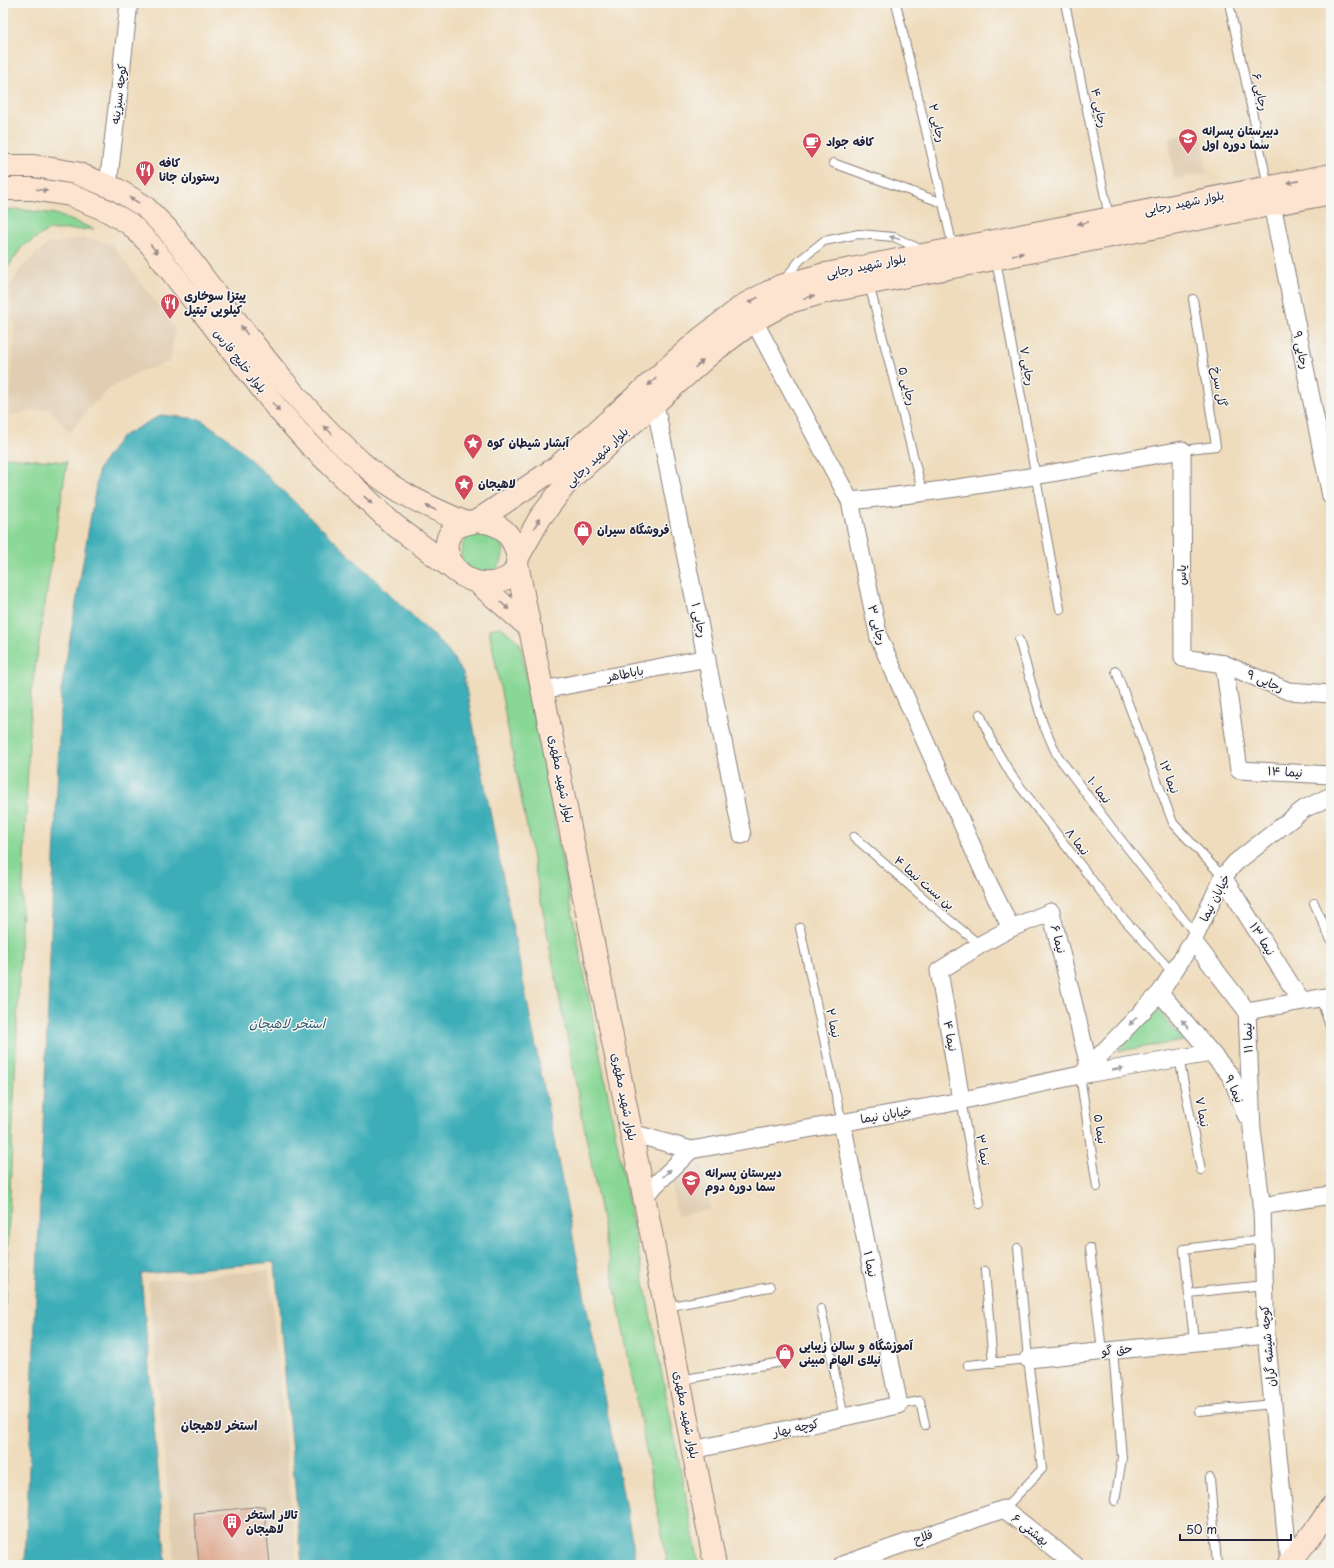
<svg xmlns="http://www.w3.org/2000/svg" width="1334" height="1568" font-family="'Playpen Sans','Playpen Sans Arabic',sans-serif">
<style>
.built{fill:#e0cdb2}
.green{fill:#89d795;stroke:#567c68}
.water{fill:#3eaeb8;stroke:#30687a}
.building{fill:#dea98f}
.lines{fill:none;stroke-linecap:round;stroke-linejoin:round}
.lane-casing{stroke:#887f7c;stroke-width:10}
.street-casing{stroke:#887f7c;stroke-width:19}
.secondary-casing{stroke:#887f7c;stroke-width:24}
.lane{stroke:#fff;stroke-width:8}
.street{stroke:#fff;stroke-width:17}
.secondary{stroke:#fde4d0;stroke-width:22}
.oneway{fill:#9a8d8d}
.oneway2{fill:#9c9ca7}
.labels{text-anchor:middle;stroke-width:3;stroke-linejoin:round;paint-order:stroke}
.street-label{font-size:12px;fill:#22223b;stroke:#f6f6f2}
.poi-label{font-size:12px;font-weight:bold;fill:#22223b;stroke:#f6f6f2;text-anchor:start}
.water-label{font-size:13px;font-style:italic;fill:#2d5a6d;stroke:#f6f6f2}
.neighbourhood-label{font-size:13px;font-weight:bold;fill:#22223b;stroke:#f6f6f2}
</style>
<rect width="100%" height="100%" fill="#f6f6f2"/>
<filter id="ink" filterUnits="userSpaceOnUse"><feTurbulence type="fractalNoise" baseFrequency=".025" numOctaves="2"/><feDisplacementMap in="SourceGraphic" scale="8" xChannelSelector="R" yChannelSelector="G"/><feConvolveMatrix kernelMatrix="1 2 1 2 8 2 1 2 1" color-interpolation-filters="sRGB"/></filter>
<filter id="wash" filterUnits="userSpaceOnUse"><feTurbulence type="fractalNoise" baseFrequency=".012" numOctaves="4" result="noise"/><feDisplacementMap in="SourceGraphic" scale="16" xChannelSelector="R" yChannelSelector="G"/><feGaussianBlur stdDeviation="0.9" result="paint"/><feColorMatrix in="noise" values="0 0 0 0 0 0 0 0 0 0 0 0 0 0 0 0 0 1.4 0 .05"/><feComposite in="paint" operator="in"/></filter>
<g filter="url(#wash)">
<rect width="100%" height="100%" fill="#efdcbc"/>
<!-- built -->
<g class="built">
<polygon points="1202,131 1207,173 1174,179 1169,138"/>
<polygon points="84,238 112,244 175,329 170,362 140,371 114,385 90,407 70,433 49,408 9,415 15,330 10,287 22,267 48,244"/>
<polygon points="702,1165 711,1209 677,1216 672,1185 676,1175"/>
<polygon points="269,1270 296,1565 175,1565 148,1281"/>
</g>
<!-- green -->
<g class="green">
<polygon points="15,209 55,214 94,229 48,230 22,247 3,274 3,210"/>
<polygon points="3,457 67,462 31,694 3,1358"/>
<circle cx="482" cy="553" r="21"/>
<polygon points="501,627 520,643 699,1565 668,1565 489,629"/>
<polygon points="1157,1008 1184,1041 1118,1051"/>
</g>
<!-- water -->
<polygon class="water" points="161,415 200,419 229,439 448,650 463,673 637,1565 302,1565 275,1262 141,1274 166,1565 25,1565 61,691 99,468 121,437"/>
<g id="blocks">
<!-- building -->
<polygon class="building" points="264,1506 270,1565 199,1565 194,1513"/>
</g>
</g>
<g filter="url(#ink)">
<use href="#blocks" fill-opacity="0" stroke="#887f7c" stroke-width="1"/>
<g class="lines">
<defs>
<g id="lane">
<polyline points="896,3 943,203 953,248"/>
<polyline points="1065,3 1109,217"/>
<polyline points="1229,3 1268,186"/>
<polyline points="833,163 943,203"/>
<polyline points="996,260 1060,609"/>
<polyline points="784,280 800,260 824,241 859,234 894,237 922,250"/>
<polyline points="869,284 923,494"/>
<polyline points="1182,450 1216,446 1193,299"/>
<polyline points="1019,640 1043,724 1057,755 1111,827 1196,935"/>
<polyline points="1116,671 1173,823 1223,877"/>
<polyline points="980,714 993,744 1012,776 1112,906 1172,972"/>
<polyline points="854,837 934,907 980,945"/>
<polyline points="1314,903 1331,940"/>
<polyline points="800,928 842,1123"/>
<polyline points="1320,998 1331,1029"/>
<polyline points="1179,1058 1201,1170"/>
<polyline points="1080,1075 1097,1187"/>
<polyline points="961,1100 980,1204"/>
<polyline points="1090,1248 1102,1351"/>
<polyline points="985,1271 993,1363"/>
<polyline points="1189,1293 1264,1285"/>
<polyline points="666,1307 770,1287"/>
<polyline points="821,1309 844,1417"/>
<polyline points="1194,1341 1184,1249 1263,1239"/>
<polyline points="1113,1350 1122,1458 1115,1501"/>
<polyline points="968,1365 1028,1359"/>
<polyline points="680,1380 782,1362"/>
<polyline points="899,1405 920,1401 925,1425"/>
<polyline points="1199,1411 1273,1404"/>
<polyline points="1210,1478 1217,1565"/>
<polyline points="1004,1509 1042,1469 1028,1359 1018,1248"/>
</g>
<g id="street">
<polyline points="108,186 129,3"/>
<polyline points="1272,204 1331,496"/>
<polyline points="754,321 850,501 879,638 989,884 1011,928"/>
<polyline points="655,404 742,835"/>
<path d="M850 501C962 490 1072 470 1182 450L1183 658 1224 664 1288 691 1331 694"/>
<polyline points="1224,664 1239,770 1331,775"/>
<polyline points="543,690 707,658"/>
<polyline points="1223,877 1301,1001"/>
<polyline points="1193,941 1247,1011 1252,1129 1262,1210 1266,1335 1289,1564"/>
<polyline points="1160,993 1231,1076 1247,1117"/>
<polyline points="1247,1011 1331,996"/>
<polyline points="1083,1073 1160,993 1193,941 1223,877 1235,863 1304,809 1331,796"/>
<polyline points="961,1100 939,971 980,945 1011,928 1051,912 1089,1066"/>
<polyline points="632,1133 691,1150 945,1104 1080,1075 1211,1053"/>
<polyline points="644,1196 691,1150"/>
<polyline points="1261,1206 1331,1195"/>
<polyline points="1028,1359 1266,1335"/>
<polyline points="693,1450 899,1405 842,1123"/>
<polyline points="842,1565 1004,1509 1075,1565"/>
</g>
<g id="secondary">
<path d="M3 166H34L76 173 116 189 144 206 167 229C229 310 291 403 369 469 398 494 432 508 466 523"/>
<polyline points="3,189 32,189 70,195 106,210 130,224 150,244 276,407 309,444 393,524 461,575"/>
<polyline points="477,521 557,467 700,339 744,305 780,286 821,275 1331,175"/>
<path d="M477 521C486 522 494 523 502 529 516 540 526 568 507 578 465 600 429 547 456 528 462 524 470 523 477 521Z"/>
<polyline points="518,557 540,518 569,480 711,353 754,321 786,303 825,292 1331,193"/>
<polyline points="517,564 644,1196 715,1565"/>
<polyline points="478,583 531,629"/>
<polyline points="1288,1565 1319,1525 1331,1507"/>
</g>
</defs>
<!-- lane casing -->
<use href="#lane" class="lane-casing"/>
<!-- street casing -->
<use href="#street" class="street-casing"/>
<!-- secondary casing -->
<use href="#secondary" class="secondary-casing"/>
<!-- lane -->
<use href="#lane" class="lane"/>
<!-- street -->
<use href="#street" class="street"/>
<!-- secondary -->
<use href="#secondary" class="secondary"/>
</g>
<!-- one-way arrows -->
<defs><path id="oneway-solid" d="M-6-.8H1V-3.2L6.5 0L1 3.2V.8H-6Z"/></defs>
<g class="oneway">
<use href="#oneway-solid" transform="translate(1293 182) rotate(169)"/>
<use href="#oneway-solid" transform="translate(42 190) rotate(10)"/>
<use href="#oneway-solid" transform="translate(134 200) rotate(-149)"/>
<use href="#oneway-solid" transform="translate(1083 223) rotate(169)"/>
<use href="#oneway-solid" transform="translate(154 249) rotate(52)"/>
<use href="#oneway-solid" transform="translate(1018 254) rotate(-11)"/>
<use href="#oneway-solid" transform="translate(809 297) rotate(-15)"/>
<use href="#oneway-solid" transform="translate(753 300) rotate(152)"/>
<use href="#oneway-solid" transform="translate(244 330) rotate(-127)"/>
<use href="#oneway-solid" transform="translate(699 364) rotate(-42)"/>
<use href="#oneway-solid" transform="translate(652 382) rotate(138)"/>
<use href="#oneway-solid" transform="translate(276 407) rotate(50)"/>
<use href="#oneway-solid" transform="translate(328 430) rotate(-135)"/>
<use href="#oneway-solid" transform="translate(368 500) rotate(44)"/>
<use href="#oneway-solid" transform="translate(431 508) rotate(-156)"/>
<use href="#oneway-solid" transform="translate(537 523) rotate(-61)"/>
<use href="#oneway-solid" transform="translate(505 606) rotate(41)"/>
</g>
<g class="oneway2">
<use href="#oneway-solid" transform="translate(895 238) rotate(-164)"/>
<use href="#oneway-solid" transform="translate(1133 1021) rotate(134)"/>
<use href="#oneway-solid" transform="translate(1185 1024) rotate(-130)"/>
<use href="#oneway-solid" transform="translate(1118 1069) rotate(-10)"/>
<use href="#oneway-solid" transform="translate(667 1173) rotate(-44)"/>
</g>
</g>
<!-- icons -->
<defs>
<symbol id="school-pin" viewBox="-11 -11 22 30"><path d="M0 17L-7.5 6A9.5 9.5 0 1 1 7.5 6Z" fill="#d1495b" stroke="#f6f6f2"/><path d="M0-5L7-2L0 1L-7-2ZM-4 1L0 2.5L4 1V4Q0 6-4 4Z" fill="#fff"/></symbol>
<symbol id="cafe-pin" viewBox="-11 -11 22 30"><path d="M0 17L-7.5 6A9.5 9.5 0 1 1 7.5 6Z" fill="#d1495b" stroke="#f6f6f2"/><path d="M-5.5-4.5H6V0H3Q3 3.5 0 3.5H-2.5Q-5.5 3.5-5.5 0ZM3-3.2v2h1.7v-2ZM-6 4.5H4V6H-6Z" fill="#fff"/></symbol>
<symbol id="restaurant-pin" viewBox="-11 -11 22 30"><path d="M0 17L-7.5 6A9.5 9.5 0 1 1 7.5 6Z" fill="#d1495b" stroke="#f6f6f2"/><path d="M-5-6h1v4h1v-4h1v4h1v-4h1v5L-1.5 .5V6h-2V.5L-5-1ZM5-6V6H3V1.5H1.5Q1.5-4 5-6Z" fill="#fff"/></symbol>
<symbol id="sight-pin" viewBox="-11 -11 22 30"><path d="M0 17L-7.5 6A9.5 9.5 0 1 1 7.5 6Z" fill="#d1495b" stroke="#f6f6f2"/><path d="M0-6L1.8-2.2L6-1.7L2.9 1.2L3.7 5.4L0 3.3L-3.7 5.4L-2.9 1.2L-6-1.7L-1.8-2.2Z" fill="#fff"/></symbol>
<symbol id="shop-pin" viewBox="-11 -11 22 30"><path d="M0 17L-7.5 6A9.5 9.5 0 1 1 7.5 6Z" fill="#d1495b" stroke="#f6f6f2"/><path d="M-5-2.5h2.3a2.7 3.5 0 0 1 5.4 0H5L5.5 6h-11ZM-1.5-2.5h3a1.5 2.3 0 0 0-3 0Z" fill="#fff"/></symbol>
<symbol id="building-pin" viewBox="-11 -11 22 30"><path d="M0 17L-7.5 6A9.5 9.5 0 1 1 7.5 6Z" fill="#d1495b" stroke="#f6f6f2"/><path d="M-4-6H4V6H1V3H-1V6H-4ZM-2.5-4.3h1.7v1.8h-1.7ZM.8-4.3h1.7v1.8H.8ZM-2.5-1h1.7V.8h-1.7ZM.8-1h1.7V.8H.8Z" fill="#fff"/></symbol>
</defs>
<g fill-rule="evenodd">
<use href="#school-pin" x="1177" y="127" width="22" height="30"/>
<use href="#cafe-pin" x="801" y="131" width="22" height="30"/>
<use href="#restaurant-pin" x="134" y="159" width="22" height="30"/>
<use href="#restaurant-pin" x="159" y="292" width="22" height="30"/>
<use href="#sight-pin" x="462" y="432" width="22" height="30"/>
<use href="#sight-pin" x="453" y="473" width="22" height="30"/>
<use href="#shop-pin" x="572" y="519" width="22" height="30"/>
<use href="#school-pin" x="680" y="1169" width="22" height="30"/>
<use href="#shop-pin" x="774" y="1342" width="22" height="30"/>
<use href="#building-pin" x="221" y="1511" width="22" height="30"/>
</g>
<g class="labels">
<!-- street labels -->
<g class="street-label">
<text transform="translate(1260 92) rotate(78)" y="4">رجایی ۶</text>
<text transform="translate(119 94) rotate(-83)" y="4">کوچه سبزینه</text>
<text transform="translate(1099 108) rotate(78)" y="4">رجایی ۴</text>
<text transform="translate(937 123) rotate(77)" y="4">رجایی ۲</text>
<text transform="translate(1184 203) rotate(-11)" y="4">بلوار شهید رجایی</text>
<text transform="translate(866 266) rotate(-11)" y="4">بلوار شهید رجایی</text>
<text transform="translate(1301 350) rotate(78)" y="4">رجایی ۹</text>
<text transform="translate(240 361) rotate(52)" y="4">بلوار خلیج فارس</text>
<text transform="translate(1027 366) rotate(80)" y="4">رجایی ۷</text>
<text transform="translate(907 386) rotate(76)" y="4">رجایی ۵</text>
<text transform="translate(1219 387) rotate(81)" y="4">گل سرخ</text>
<text transform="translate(597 457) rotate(-43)" y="4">بلوار شهید رجایی</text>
<text transform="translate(1182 575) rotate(-90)" y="4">یاس</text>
<text transform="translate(699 620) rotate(78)" y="4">رجایی ۱</text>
<text transform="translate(877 625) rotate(75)" y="4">رجایی ۳</text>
<text transform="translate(625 674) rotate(-11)" y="4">باباطاهر</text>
<text transform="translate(1265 681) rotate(23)" y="4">رجایی ۹</text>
<text transform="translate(1285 772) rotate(3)" y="4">نیما ۱۴</text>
<text transform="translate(1169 777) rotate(69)" y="4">نیما ۱۲</text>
<text transform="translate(561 779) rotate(79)" y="4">بلوار شهید مطهری</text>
<text transform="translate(1099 790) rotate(53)" y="4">نیما ۱۰</text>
<text transform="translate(1077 842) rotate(52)" y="4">نیما ۸</text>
<text transform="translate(924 883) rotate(41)" y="4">بن بست نیما ۴</text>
<text transform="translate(1215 898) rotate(-63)" y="4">خیابان نیما</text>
<text transform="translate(1058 939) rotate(76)" y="4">نیما ۶</text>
<text transform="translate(1262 939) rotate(58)" y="4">نیما ۱۳</text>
<text transform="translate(833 1023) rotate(78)" y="4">نیما ۲</text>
<text transform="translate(950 1036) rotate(80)" y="4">نیما ۴</text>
<text transform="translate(1248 1038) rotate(-92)" y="4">نیما ۱۱</text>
<text transform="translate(1234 1089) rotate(65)" y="4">نیما ۹</text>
<text transform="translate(624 1097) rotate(79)" y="4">بلوار شهید مطهری</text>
<text transform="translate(1202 1112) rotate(79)" y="4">نیما ۷</text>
<text transform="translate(886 1115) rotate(-10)" y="4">خیابان نیما</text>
<text transform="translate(1100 1129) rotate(81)" y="4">نیما ۵</text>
<text transform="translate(983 1150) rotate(79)" y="4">نیما ۳</text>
<text transform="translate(870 1264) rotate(79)" y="4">نیما ۱</text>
<text transform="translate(1268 1346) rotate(-95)" y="4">کوچه شیشه گران</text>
<text transform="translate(1117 1350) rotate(-6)" y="4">حق گو</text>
<text transform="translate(686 1415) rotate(79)" y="4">بلوار شهید مطهری</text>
<text transform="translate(796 1428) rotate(-12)" y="4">کوچه بهار</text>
<text transform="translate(1030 1530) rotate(38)" y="4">بهشتی ۶</text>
<text transform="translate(923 1537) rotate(-19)" y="4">فلاح</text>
</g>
<!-- poi labels -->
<g class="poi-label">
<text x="1202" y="135">دبیرستان پسرانه<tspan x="1202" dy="14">سما دوره اول</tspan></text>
<text x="826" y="146">کافه جواد</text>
<text x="159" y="167">کافه<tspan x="159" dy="14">رستوران جانا</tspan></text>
<text x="184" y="300">پیتزا سوخاری<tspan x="184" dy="14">کیلویی تیتیل</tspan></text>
<text x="487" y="447">آبشار شیطان کوه</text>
<text x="478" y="488">لاهيجان</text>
<text x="597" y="534">فروشگاه سیران</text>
<text x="705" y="1177">دبیرستان پسرانه<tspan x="705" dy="14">سما دوره دوم</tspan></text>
<text x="799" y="1350">آموزشگاه و سالن زیبایی<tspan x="799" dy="14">نیلای الهام مبینی</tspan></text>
<text x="246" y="1519">تالار استخر<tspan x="246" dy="14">لاهیجان</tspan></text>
</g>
<!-- water labels -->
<g class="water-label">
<text x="287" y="1028">استخر لاهیجان</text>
</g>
<!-- neighbourhood labels -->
<g class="neighbourhood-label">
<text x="219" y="1430">استخر لاهیجان</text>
</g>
</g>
<!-- margin -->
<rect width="1334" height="1568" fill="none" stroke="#f6f6f2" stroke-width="16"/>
<!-- scale -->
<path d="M1180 1534v6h111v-6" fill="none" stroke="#22223b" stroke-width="2"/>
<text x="1186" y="1534" font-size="12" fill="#22223b" stroke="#f6f6f2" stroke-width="3" paint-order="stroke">50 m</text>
</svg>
